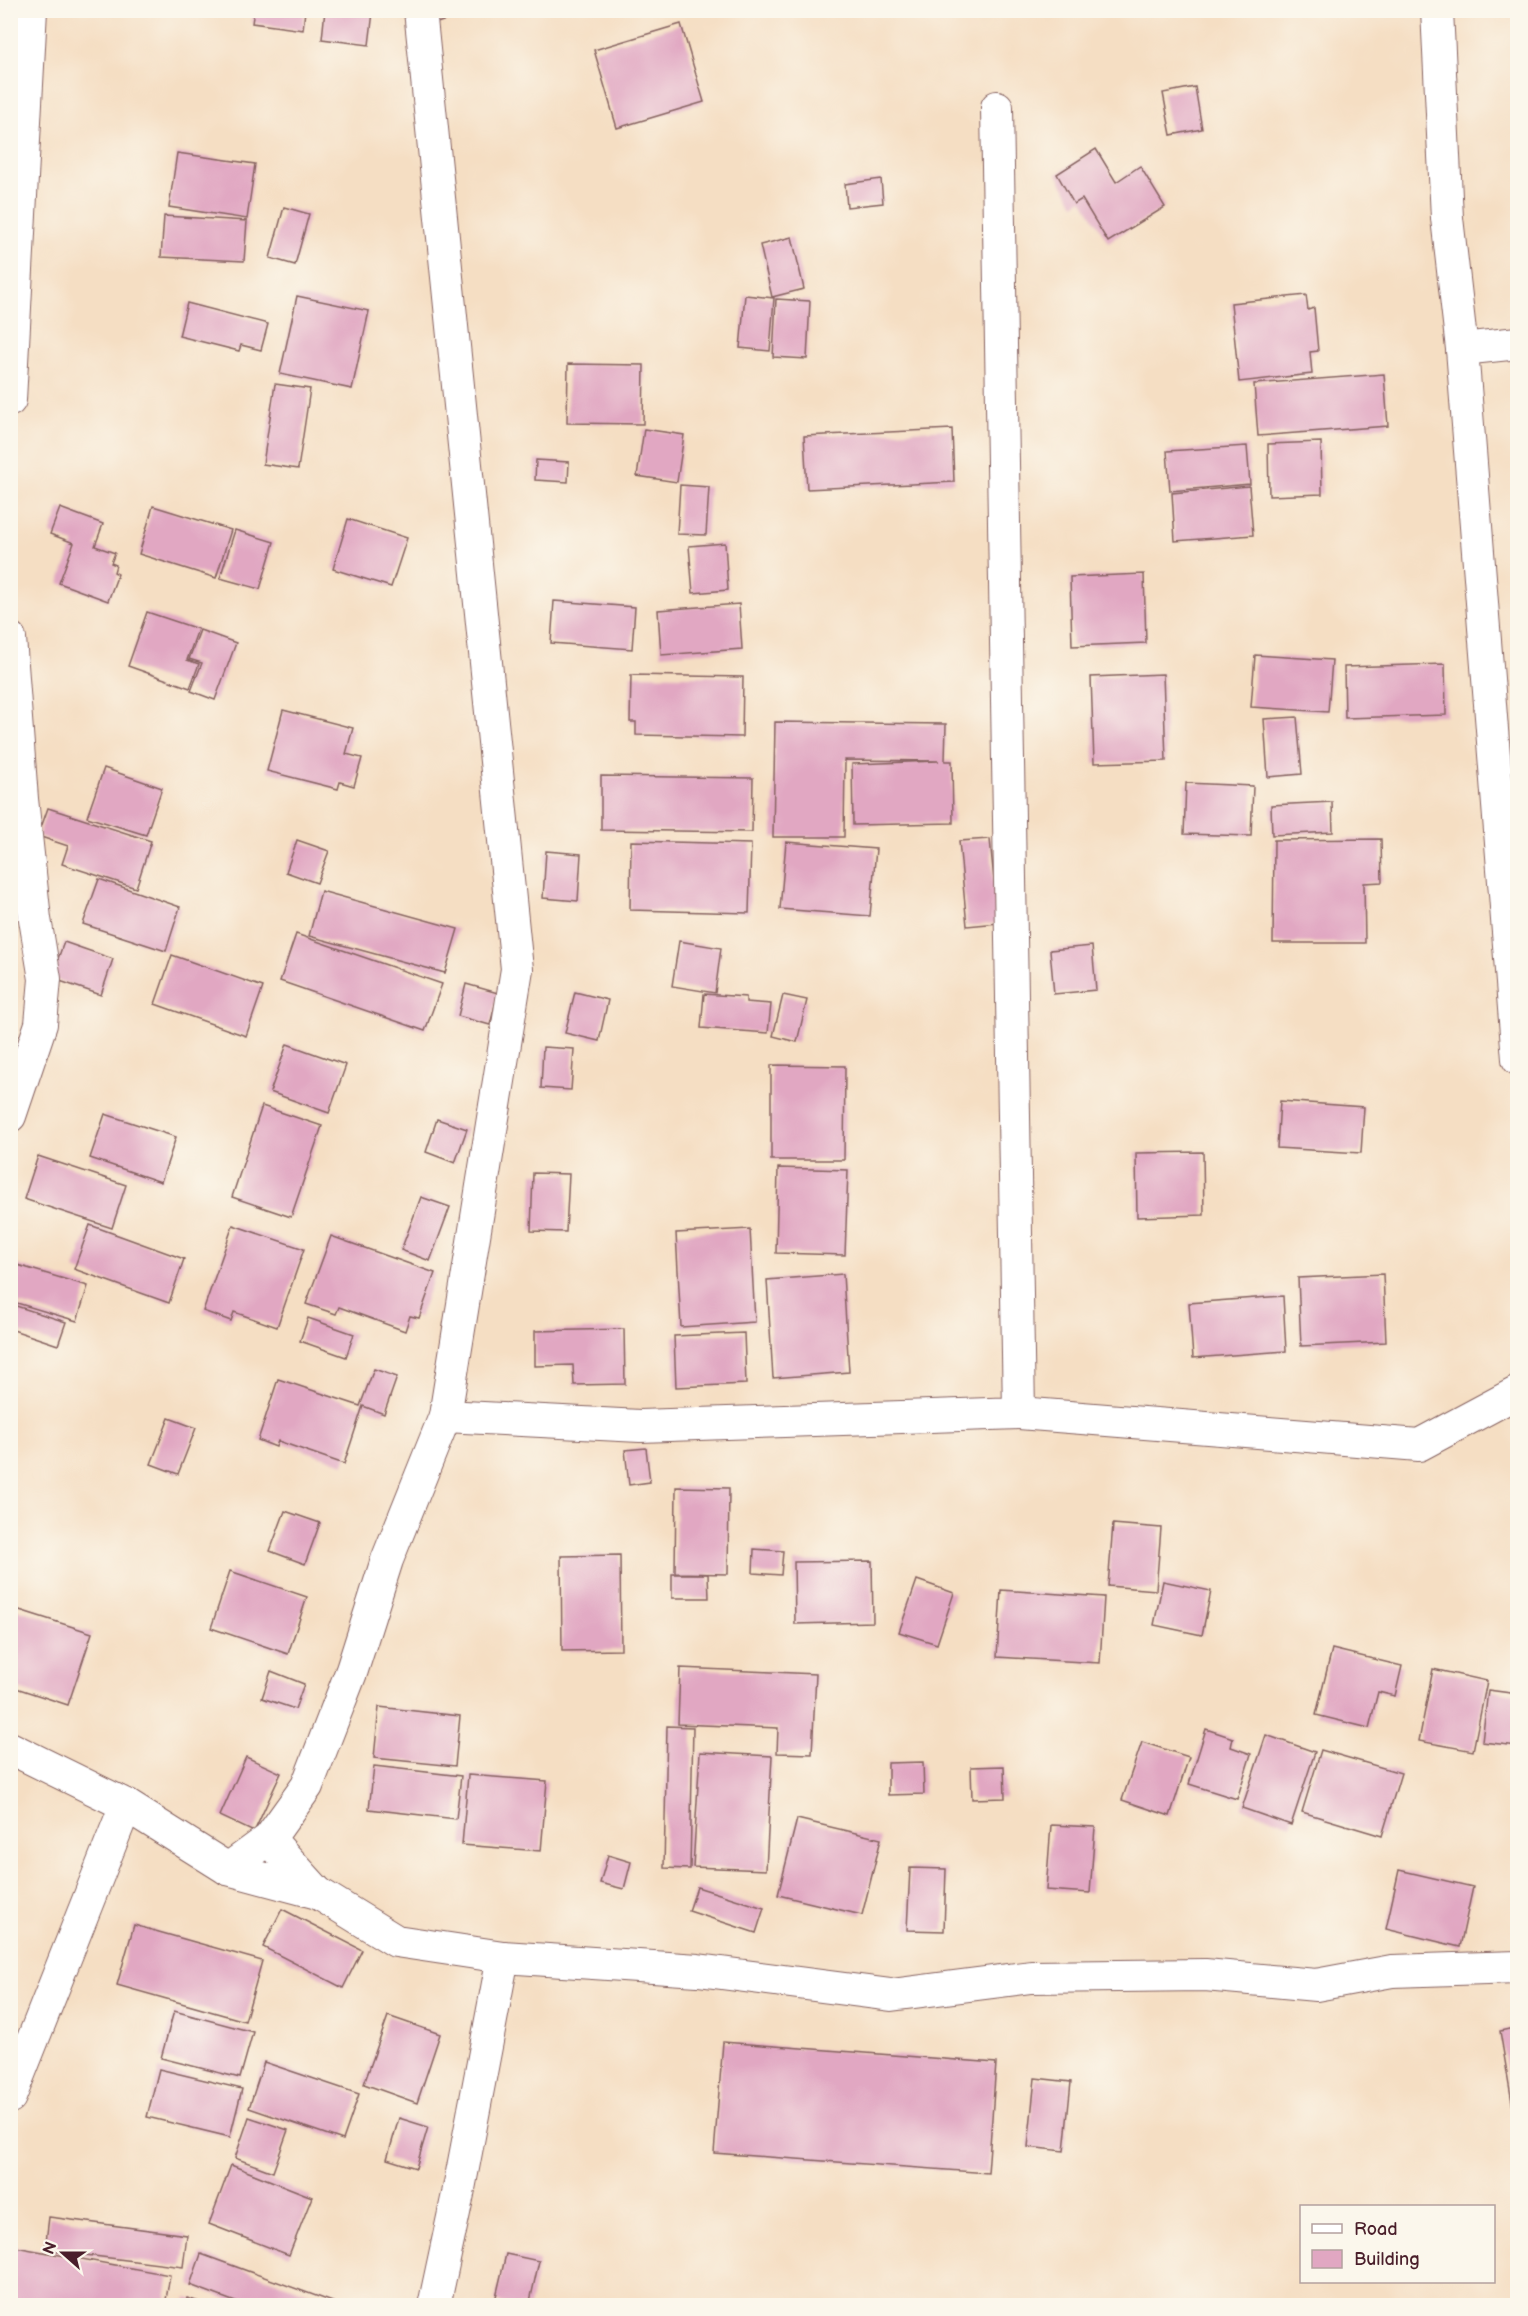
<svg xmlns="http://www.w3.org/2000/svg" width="1528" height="2316" font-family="'Balsamiq Sans',sans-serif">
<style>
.building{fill:#e1a7c2}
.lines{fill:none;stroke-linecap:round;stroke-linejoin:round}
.minor-casing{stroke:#866260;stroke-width:34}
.minor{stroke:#fff;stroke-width:32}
</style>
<rect width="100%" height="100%" fill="#fbf7ec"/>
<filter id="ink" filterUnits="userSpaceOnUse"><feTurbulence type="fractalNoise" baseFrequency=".0167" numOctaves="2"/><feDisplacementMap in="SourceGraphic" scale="12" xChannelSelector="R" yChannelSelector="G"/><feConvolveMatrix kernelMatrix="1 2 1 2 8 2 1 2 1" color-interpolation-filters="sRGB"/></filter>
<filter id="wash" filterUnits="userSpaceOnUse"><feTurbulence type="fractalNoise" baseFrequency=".008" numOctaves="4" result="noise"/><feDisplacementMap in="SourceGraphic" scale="24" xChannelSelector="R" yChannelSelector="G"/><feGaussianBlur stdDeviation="1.35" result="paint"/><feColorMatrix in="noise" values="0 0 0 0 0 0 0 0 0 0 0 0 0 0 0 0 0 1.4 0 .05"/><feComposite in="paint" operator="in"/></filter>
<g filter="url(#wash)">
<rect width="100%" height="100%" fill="#f5dec3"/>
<g id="blocks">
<!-- building -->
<g class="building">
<polygon points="254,10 305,10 303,30 252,23"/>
<polygon points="325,10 373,12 369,45 322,39"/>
<polygon points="433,10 460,10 461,15 437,23"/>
<polygon points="681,24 704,102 617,128 594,50"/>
<polygon points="1195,87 1202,129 1171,135 1163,93"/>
<polygon points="1096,149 1116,182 1140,166 1165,207 1108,242 1082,199 1074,204 1057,174"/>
<polygon points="177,153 255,164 247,219 169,207"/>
<polygon points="881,179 883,203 847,207 845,184"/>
<polygon points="284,207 309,214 295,265 270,258"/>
<polygon points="164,216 247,221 244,261 161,257"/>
<polygon points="792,237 804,289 772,297 760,245"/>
<polygon points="745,295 774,298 770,351 740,348"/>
<polygon points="1306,295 1308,310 1314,308 1318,351 1310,352 1312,374 1239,382 1231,303"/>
<polygon points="297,296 369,311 352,389 280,374"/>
<polygon points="776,299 810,301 807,359 773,357"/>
<polygon points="187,303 268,324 261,350 241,345 239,351 179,336"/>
<polygon points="568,364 644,365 643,424 567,423"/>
<polygon points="1384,374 1388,426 1258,436 1254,384"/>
<polygon points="275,384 310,389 298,469 263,464"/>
<polygon points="644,429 684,435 677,482 637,476"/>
<polygon points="952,429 954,482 807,489 804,436"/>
<polygon points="1321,442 1322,494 1269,496 1268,444"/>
<polygon points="1247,446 1250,484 1170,491 1167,451"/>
<polygon points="536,460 569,462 568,482 535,480"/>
<polygon points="680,485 709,487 706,535 677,534"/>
<polygon points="1249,486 1253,535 1175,541 1172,493"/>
<polygon points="153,506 231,530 216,578 139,554"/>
<polygon points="60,508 103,524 95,546 115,553 111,563 116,565 114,572 118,574 108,601 59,583 74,543 50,534"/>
<polygon points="348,519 407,538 391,587 333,569"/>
<polygon points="235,530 274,542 260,589 220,578"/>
<polygon points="725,543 728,590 693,593 689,546"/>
<polygon points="1144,574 1146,643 1072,646 1070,577"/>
<polygon points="554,601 635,607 632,649 551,643"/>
<polygon points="739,604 742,649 661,655 658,610"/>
<polygon points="147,612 198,629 187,660 199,664 190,688 128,666"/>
<polygon points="200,630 236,643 215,700 191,691 202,663 189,659"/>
<polygon points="1255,655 1332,660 1328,712 1251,707"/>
<polygon points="1445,664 1446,715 1345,718 1344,667"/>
<polygon points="1163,674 1166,761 1094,763 1091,677"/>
<polygon points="631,675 743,677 742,737 636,735 636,722 630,722"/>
<polygon points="283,710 353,728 346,754 362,758 354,786 340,782 338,789 267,771"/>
<polygon points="1297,717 1302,774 1268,777 1264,719"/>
<polygon points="775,722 946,724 945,761 952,761 953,823 853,825 852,764 939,761 845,760 844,837 773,837"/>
<polygon points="104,768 162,788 146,835 87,817"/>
<polygon points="601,776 753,778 752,832 601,830"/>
<polygon points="1186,783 1253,786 1251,836 1184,834"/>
<polygon points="1332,802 1333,832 1272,835 1271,805"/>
<polygon points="48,808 151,841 136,888 62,864 68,846 38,836"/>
<polygon points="990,839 998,923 967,926 959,841"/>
<polygon points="1381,839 1382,882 1364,883 1365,943 1273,943 1274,840"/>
<polygon points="297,840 329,851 317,883 286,872"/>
<polygon points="631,841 751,844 749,913 630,910"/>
<polygon points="786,842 876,849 870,916 780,909"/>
<polygon points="546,851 581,854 578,901 543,898"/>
<polygon points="99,879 180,907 166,951 83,924"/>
<polygon points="321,891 458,929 445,973 309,936"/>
<polygon points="296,934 442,984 425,1031 280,981"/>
<polygon points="679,941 721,948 715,993 672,986"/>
<polygon points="64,942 113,959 101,995 51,978"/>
<polygon points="1092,946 1096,990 1054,994 1050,950"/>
<polygon points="172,955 263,987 246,1036 155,1004"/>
<polygon points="466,984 498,993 490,1025 458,1016"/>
<polygon points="575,992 608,1000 599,1041 565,1033"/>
<polygon points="704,994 746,997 746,1002 771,1004 768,1033 701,1028"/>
<polygon points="783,995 807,1000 797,1042 773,1036"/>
<polygon points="287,1044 346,1065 329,1113 270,1092"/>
<polygon points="543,1047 574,1049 571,1090 541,1088"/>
<polygon points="771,1065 845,1066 844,1160 771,1160"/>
<polygon points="1280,1101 1364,1107 1361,1153 1277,1148"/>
<polygon points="262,1106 322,1126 291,1217 232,1197"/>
<polygon points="105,1114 176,1137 161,1182 90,1158"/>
<polygon points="437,1119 467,1129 455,1163 426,1152"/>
<polygon points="1203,1152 1204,1215 1137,1217 1136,1153"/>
<polygon points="38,1156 126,1185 112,1228 24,1199"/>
<polygon points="778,1168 848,1170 845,1255 776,1253"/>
<polygon points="533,1173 569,1174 566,1232 531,1231"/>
<polygon points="421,1197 450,1207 430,1261 401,1250"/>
<polygon points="90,1225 184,1259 169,1303 74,1269"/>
<polygon points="233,1225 304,1249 277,1327 234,1312 231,1321 203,1311"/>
<polygon points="750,1229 755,1322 681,1327 676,1233"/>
<polygon points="331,1236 435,1273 419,1318 410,1316 405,1331 339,1307 336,1314 306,1304"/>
<polygon points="14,1264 88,1286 77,1321 10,1301 10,1275"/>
<polygon points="843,1274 849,1372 773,1378 767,1280"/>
<polygon points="1383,1274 1386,1342 1301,1346 1298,1278"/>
<polygon points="1283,1296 1286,1351 1193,1358 1189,1303"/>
<polygon points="10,1304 66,1322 58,1345 10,1329"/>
<polygon points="308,1318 354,1334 346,1357 300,1341"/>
<polygon points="624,1329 625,1384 574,1385 573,1365 535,1366 535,1331"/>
<polygon points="744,1333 746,1384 676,1387 674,1336"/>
<polygon points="374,1369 397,1377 384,1414 363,1406 344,1464 278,1441 276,1447 258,1440 278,1379 360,1406"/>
<polygon points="169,1418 196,1428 178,1474 151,1464"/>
<polygon points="646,1448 650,1482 629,1485 625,1450"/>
<polygon points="676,1487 729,1488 728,1574 675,1573"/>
<polygon points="285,1511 320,1523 305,1564 270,1551"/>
<polygon points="1113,1524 1161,1528 1156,1590 1108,1586"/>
<polygon points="754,1549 783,1551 781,1575 753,1573"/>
<polygon points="620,1555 621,1650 562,1651 561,1556"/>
<polygon points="872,1561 873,1622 795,1624 794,1562"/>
<polygon points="230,1571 307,1597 288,1654 211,1628"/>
<polygon points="672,1574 708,1574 709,1598 672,1598"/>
<polygon points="917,1580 954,1593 937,1644 899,1632"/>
<polygon points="1163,1581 1211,1591 1202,1635 1154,1625"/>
<polygon points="1001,1590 1104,1597 1100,1663 997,1657"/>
<polygon points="10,1607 92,1633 68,1705 10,1686"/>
<polygon points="1332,1649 1402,1666 1395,1696 1378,1692 1369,1728 1316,1715"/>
<polygon points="680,1668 816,1674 812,1754 777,1753 778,1728 678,1724"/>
<polygon points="1433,1669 1487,1681 1473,1751 1419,1741"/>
<polygon points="271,1671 304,1684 295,1709 262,1698"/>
<polygon points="1488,1690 1518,1694 1518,1746 1482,1742"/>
<polygon points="379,1707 460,1716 455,1766 374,1758"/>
<polygon points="667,1726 693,1727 690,1869 664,1868"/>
<polygon points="1206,1729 1233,1738 1231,1747 1251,1754 1237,1799 1189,1784"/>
<polygon points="1266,1735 1315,1752 1291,1825 1242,1808"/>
<polygon points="1142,1742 1189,1757 1170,1816 1122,1800"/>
<polygon points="1321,1750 1401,1773 1382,1836 1302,1812"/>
<polygon points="700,1752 772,1756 766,1870 693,1867"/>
<polygon points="246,1757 281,1773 254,1832 220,1816"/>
<polygon points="923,1762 924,1794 888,1795 888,1763"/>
<polygon points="374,1766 461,1776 456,1819 369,1809"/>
<polygon points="1004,1766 1005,1798 972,1799 971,1767"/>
<polygon points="468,1775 547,1781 541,1851 462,1845"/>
<polygon points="797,1819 881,1839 862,1915 778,1895"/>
<polygon points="1051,1825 1095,1827 1090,1893 1046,1890"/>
<polygon points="608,1855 631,1862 624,1889 600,1883"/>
<polygon points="910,1868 946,1869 944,1931 907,1930"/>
<polygon points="1399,1870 1473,1887 1460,1947 1386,1929"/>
<polygon points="697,1887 764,1908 756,1933 689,1911"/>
<polygon points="282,1909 362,1950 343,1988 263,1947"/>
<polygon points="134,1925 262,1961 245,2021 117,1985"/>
<polygon points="174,2011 253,2032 240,2078 161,2058"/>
<polygon points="388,2016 440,2034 417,2103 364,2084"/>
<polygon points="1518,2027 1518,2125 1516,2126 1500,2031"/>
<polygon points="723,2042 996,2063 988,2173 714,2153"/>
<polygon points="264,2062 359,2094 343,2140 249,2108"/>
<polygon points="159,2069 242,2089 230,2137 147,2117"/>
<polygon points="1035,2078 1071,2082 1064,2151 1028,2147"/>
<polygon points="249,2117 288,2130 273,2172 235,2158"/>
<polygon points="399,2118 428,2127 416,2168 387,2159"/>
<polygon points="231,2165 312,2197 289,2255 209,2224"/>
<polygon points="49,2217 187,2235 183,2267 45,2250"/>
<polygon points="10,2246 170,2275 165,2306 10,2306"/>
<polygon points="201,2254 341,2305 341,2306 246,2306 190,2285"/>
<polygon points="506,2254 539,2261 529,2306 514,2306 495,2301"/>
<polygon points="187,2298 209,2305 209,2306 185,2306"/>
</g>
</g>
</g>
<g filter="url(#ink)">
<use href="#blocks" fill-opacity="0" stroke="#866260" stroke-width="1.5"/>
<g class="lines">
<defs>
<g id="minor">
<polyline points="1437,10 1447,218 1462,349 1518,1059"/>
<polyline points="1462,349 1518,343"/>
<polyline points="10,400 31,10"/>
<polyline points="10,638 22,799 35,919 45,979 41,1024 10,1116"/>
<polyline points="1019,1413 1419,1445 1518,1392"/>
<polyline points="445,1416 640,1426 1019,1413 997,107"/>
<polyline points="10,1748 126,1805 228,1869 318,1893 396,1941 503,1957 698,1970 891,1995 1031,1977 1205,1975 1316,1985 1392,1971 1518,1967"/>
<polyline points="269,1839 318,1893"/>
<polyline points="228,1869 269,1839 307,1786 352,1670 387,1560 445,1416 517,969 420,10"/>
<polyline points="10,2097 126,1805"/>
<polyline points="434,2306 458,2194 503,1957"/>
</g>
</defs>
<!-- minor casing -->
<use href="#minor" class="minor-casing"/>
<!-- minor -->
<use href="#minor" class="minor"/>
</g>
</g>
<!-- margin -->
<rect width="1528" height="2316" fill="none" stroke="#fbf7ec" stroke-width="36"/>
<!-- legend -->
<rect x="1300" y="2205" width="195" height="78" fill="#fbf7ec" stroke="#b4a19f" stroke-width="1.5"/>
<rect x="1312" y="2224" width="30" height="9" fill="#ffffff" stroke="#b4a19f" stroke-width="1.5"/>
<text x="1354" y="2235" font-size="18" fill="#4a1f2b">Road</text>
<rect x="1312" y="2250" width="30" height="18" fill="#e1a7c2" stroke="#b4a19f" stroke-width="1.5"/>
<text x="1354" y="2265" font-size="18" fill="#4a1f2b">Building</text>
<!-- north arrow -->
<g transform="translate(63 2253) rotate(291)" stroke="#fbf7ec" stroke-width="4.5" paint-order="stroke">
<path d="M0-4.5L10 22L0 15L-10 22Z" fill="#4a1f2b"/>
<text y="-9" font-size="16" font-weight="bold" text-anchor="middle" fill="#4a1f2b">N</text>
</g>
</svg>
